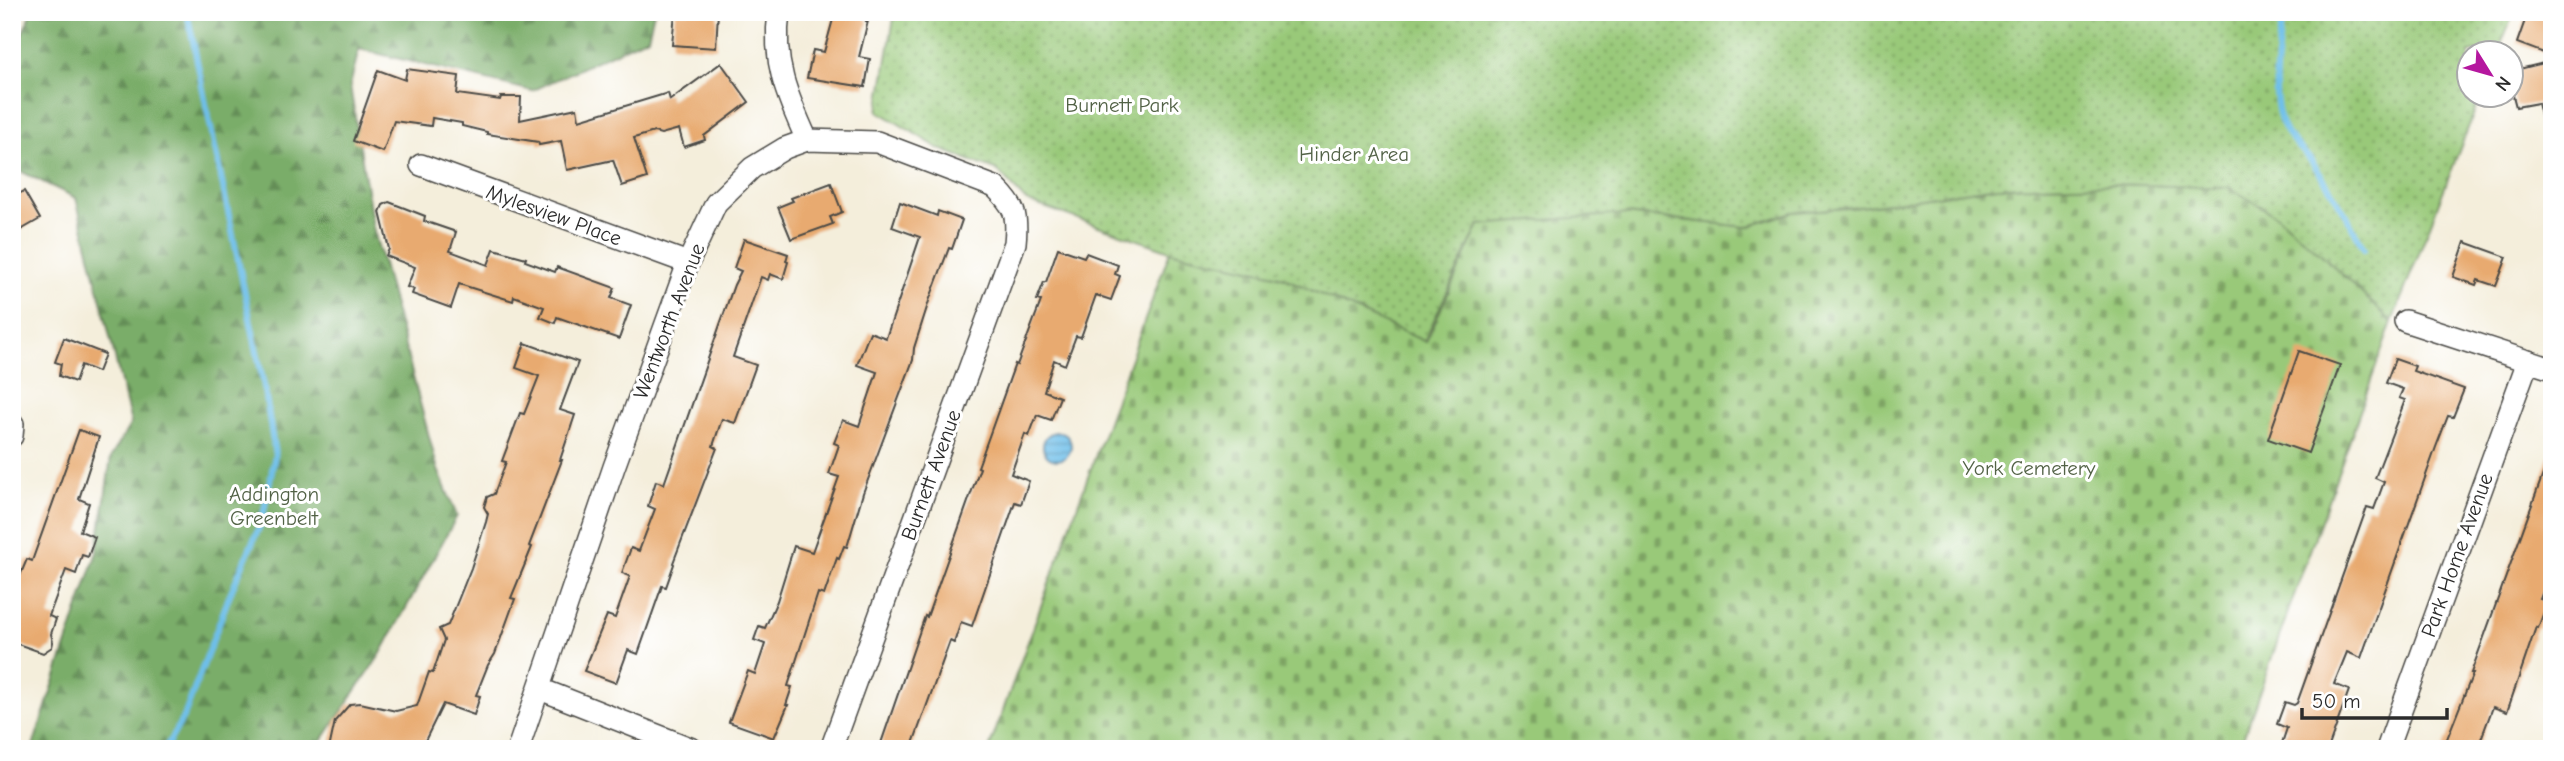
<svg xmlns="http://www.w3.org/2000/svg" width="2564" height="761" font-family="'Comic Neue',sans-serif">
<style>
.forest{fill:url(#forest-firs);stroke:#526c4a;stroke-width:2}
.cemetery{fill:url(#cemetery-stones);stroke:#627a52;stroke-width:2}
.park{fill:url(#park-dots);stroke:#627a52;stroke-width:2}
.water{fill:url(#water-rules);stroke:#4c758a;stroke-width:2}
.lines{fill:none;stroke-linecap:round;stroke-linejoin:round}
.stream{stroke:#6ebfea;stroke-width:6}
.building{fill:#e8aa70}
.minor-casing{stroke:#494845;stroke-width:24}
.minor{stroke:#fff;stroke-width:21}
.labels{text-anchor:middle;stroke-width:6;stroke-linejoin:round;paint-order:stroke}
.park-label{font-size:21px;fill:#526246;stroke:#fff}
.street-label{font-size:21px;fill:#2b2b2b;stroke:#fff}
</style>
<defs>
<pattern id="forest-firs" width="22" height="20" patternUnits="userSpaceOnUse" patternTransform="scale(1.75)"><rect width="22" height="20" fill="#7aad69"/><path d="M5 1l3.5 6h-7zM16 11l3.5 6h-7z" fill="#648d57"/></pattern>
<pattern id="cemetery-stones" width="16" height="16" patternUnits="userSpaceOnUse" patternTransform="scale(1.75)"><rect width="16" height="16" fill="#99c979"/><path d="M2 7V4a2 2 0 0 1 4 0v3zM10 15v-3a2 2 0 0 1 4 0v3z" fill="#7da363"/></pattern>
<pattern id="park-dots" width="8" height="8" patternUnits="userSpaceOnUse" patternTransform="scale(1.75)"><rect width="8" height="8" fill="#99c979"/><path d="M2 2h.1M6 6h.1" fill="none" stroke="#7da363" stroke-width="1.8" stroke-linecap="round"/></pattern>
<pattern id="water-rules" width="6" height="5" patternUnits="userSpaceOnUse" patternTransform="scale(1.75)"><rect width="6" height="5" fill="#6ebfea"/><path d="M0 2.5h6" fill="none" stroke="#5b9bbe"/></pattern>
</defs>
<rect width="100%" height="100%" fill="#fff"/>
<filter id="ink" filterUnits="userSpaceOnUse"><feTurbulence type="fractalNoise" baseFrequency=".0143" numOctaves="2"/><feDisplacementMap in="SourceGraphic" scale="14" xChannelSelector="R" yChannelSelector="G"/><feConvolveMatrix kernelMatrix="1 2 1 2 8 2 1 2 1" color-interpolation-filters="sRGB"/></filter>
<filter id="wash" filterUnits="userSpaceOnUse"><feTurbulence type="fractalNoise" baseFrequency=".00686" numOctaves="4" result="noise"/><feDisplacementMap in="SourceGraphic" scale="28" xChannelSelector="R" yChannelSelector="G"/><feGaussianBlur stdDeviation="1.57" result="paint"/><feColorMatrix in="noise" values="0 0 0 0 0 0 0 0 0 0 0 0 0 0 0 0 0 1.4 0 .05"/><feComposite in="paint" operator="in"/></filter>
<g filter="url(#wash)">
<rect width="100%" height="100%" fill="#f4eedb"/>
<!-- forest -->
<polygon class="forest" points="32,12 654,12 648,37 532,91 359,49 350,86 373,227 438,470 457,516 380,655 316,749 32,749 97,552 111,457 131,423 76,198 12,167 12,55"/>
<!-- cemetery -->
<polygon class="cemetery" points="2112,184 2231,188 2276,215 2321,254 2392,322 2239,749 989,749 1170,251 1280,276 1426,342 1479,225 1577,209 1747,227 1792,212 1860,207 1997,187"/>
<!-- park -->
<polygon class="park" points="895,12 2514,12 2498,52 2470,52 2470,94 2481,95 2392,322 2321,254 2276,215 2230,188 2112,184 1997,187 1860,207 1792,212 1747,227 1627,214 1479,225 1424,341 1280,276 1170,251 1026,201 998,171 940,149 878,111"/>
<!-- water -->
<circle class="water" cx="1057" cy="446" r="14"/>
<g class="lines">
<!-- stream -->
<g class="stream">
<path d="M2283 12C2278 46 2269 97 2284 129 2289 139 2301 148 2308 157 2330 186 2348 217 2364 249"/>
<polyline points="165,749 185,714 230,594 262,521 275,455 265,391 187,12"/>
</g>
</g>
<g id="blocks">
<!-- building -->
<g class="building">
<polygon points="675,12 718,12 716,48 672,45"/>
<polygon points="835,12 868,12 866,21 868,21 859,57 870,59 865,87 807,78 813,50 824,52"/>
<polygon points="2528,12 2552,12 2552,56 2517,43"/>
<polygon points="2552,61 2552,137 2546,137 2538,103 2516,107 2511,88 2511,71"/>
<polygon points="721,63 749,102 704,136 705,140 684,147 679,129 661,134 654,132 634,138 647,178 622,186 613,160 567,170 561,141 539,145 538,142 487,134 487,132 462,126 462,123 432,118 431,126 394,121 383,152 353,141 378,70 405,80 407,69 459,76 457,94 500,100 501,97 521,97 520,120 577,108 579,120 668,93 670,100"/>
<polygon points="831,183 842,212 830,217 833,224 791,239 778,207 793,201 791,198"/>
<polygon points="24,191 40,219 12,235 12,198"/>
<polygon points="389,202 425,216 424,221 456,232 450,251 488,265 494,249 526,258 525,261 555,272 557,267 615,288 611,298 631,305 619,339 557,317 555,323 540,317 544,307 514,296 513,301 459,284 451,308 412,294 414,289 407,287 415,267 386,256 389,249 380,212 383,205"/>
<polygon points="900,202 937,216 938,211 962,220 952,249 949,248 929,301 914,348 913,360 863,493 847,547 844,546 839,559 837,558 824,595 818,593 788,686 792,687 786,705 788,705 774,738 729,722 748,671 755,674 765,644 754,640 759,626 765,628 777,601 794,546 812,552 839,477 829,474 839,445 834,443 843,420 859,426 877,372 857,365 870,332 886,338 920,237 892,227"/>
<polygon points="744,239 788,254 786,261 788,262 783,279 770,274 768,280 761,277 733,357 756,365 735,423 722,419 713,446 717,448 673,563 674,564 666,587 662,586 638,654 628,650 616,683 584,671 607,615 615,618 630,576 622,573 631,548 639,551 655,509 648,506 656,481 664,484 734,285 741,271 734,268"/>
<polygon points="2465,242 2507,257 2496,286 2478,280 2476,285 2453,277"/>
<polygon points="1058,248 1084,257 1086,253 1118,265 1115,274 1120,276 1111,300 1096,295 1081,337 1076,336 1065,365 1054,360 1044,391 1060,397 1051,420 1037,415 1029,436 1025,434 1011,474 1029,481 1021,504 1015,502 972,626 961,622 954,643 950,641 911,749 879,749 925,616 927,617 980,468 978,467 1015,364 1017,365 1041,301 1037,300 1044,282 1046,282"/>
<polygon points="64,338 105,354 98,372 81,365 75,382 59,376 61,364 55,362"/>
<polygon points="525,343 578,362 560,410 575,415 560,460 562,460 529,546 532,547 511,598 515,599 495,654 488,665 476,695 480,696 474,715 443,704 421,749 329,749 335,721 350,704 360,703 396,711 417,706 429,672 433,673 444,640 439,629 448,625 471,568 486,522 488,514 484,507 487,497 494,494 506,462 502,461 520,413 524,414 539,376 516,368"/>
<polygon points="2299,351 2340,365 2308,453 2268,439"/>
<polygon points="2395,359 2415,366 2413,371 2464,389 2453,417 2448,416 2436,447 2361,658 2347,652 2334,684 2349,690 2328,749 2280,749 2287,728 2277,724 2285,702 2294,705 2297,703 2367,507 2374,509 2384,482 2375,478 2405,400 2399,398 2403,389 2386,383"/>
<polygon points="79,430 99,437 79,499 89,503 80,531 95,537 88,557 82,555 76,574 66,570 49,616 56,619 51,634 53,642 52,647 43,653 12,642 12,595 27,559 32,561"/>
<polygon points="2550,455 2552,455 2552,567 2540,599 2548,601 2538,628 2536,627 2507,712 2493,707 2478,747 2468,744 2467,749 2443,749 2473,673 2471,673"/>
</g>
</g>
</g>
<g filter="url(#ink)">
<use href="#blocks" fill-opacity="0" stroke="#494845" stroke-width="2"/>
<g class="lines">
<defs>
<g id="minor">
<path d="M779 12C772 62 787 96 807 140"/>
<polyline points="421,165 688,263"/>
<polyline points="2405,321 2552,369"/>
<polyline points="12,436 13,424"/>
<polyline points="540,689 692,749"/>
<path d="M518 749 614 467 688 263 716 203 752 168 785 148 807 140 877 142 995 187C1015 207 1018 214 1015 243L831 749"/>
<polyline points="2387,749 2528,361"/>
</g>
</defs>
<!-- minor casing -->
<use href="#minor" class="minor-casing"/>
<!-- minor -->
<use href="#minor" class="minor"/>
</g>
</g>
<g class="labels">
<!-- park labels -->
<g class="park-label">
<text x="1122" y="112">Burnett Park</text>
<text x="1354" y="161">Hinder Area</text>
<text x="2029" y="475">York Cemetery</text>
<text x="274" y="501">Addington<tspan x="274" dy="24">Greenbelt</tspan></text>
</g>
<!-- street labels -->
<g class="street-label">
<text transform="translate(554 215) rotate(20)" y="7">Mylesview Place</text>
<text transform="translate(669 321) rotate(-69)" y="7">Wentworth Avenue</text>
<text transform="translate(931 475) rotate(-70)" y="7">Burnett Avenue</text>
<text transform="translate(2457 555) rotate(-70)" y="7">Park Home Avenue</text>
</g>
</g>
<!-- margin -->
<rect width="2564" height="761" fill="none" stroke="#fff" stroke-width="42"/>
<!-- north arrow -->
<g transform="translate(2490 74) rotate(127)"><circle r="33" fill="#ffffff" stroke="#aaaaaa" stroke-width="2"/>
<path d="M0-5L12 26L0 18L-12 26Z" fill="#b5179e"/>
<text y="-10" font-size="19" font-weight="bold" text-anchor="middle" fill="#2b2b2b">N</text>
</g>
<!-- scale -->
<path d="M2302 708v10h145v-10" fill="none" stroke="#2b2b2b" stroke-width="3.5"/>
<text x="2312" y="708" font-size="21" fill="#2b2b2b" stroke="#ffffff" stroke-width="5" paint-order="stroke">50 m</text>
</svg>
